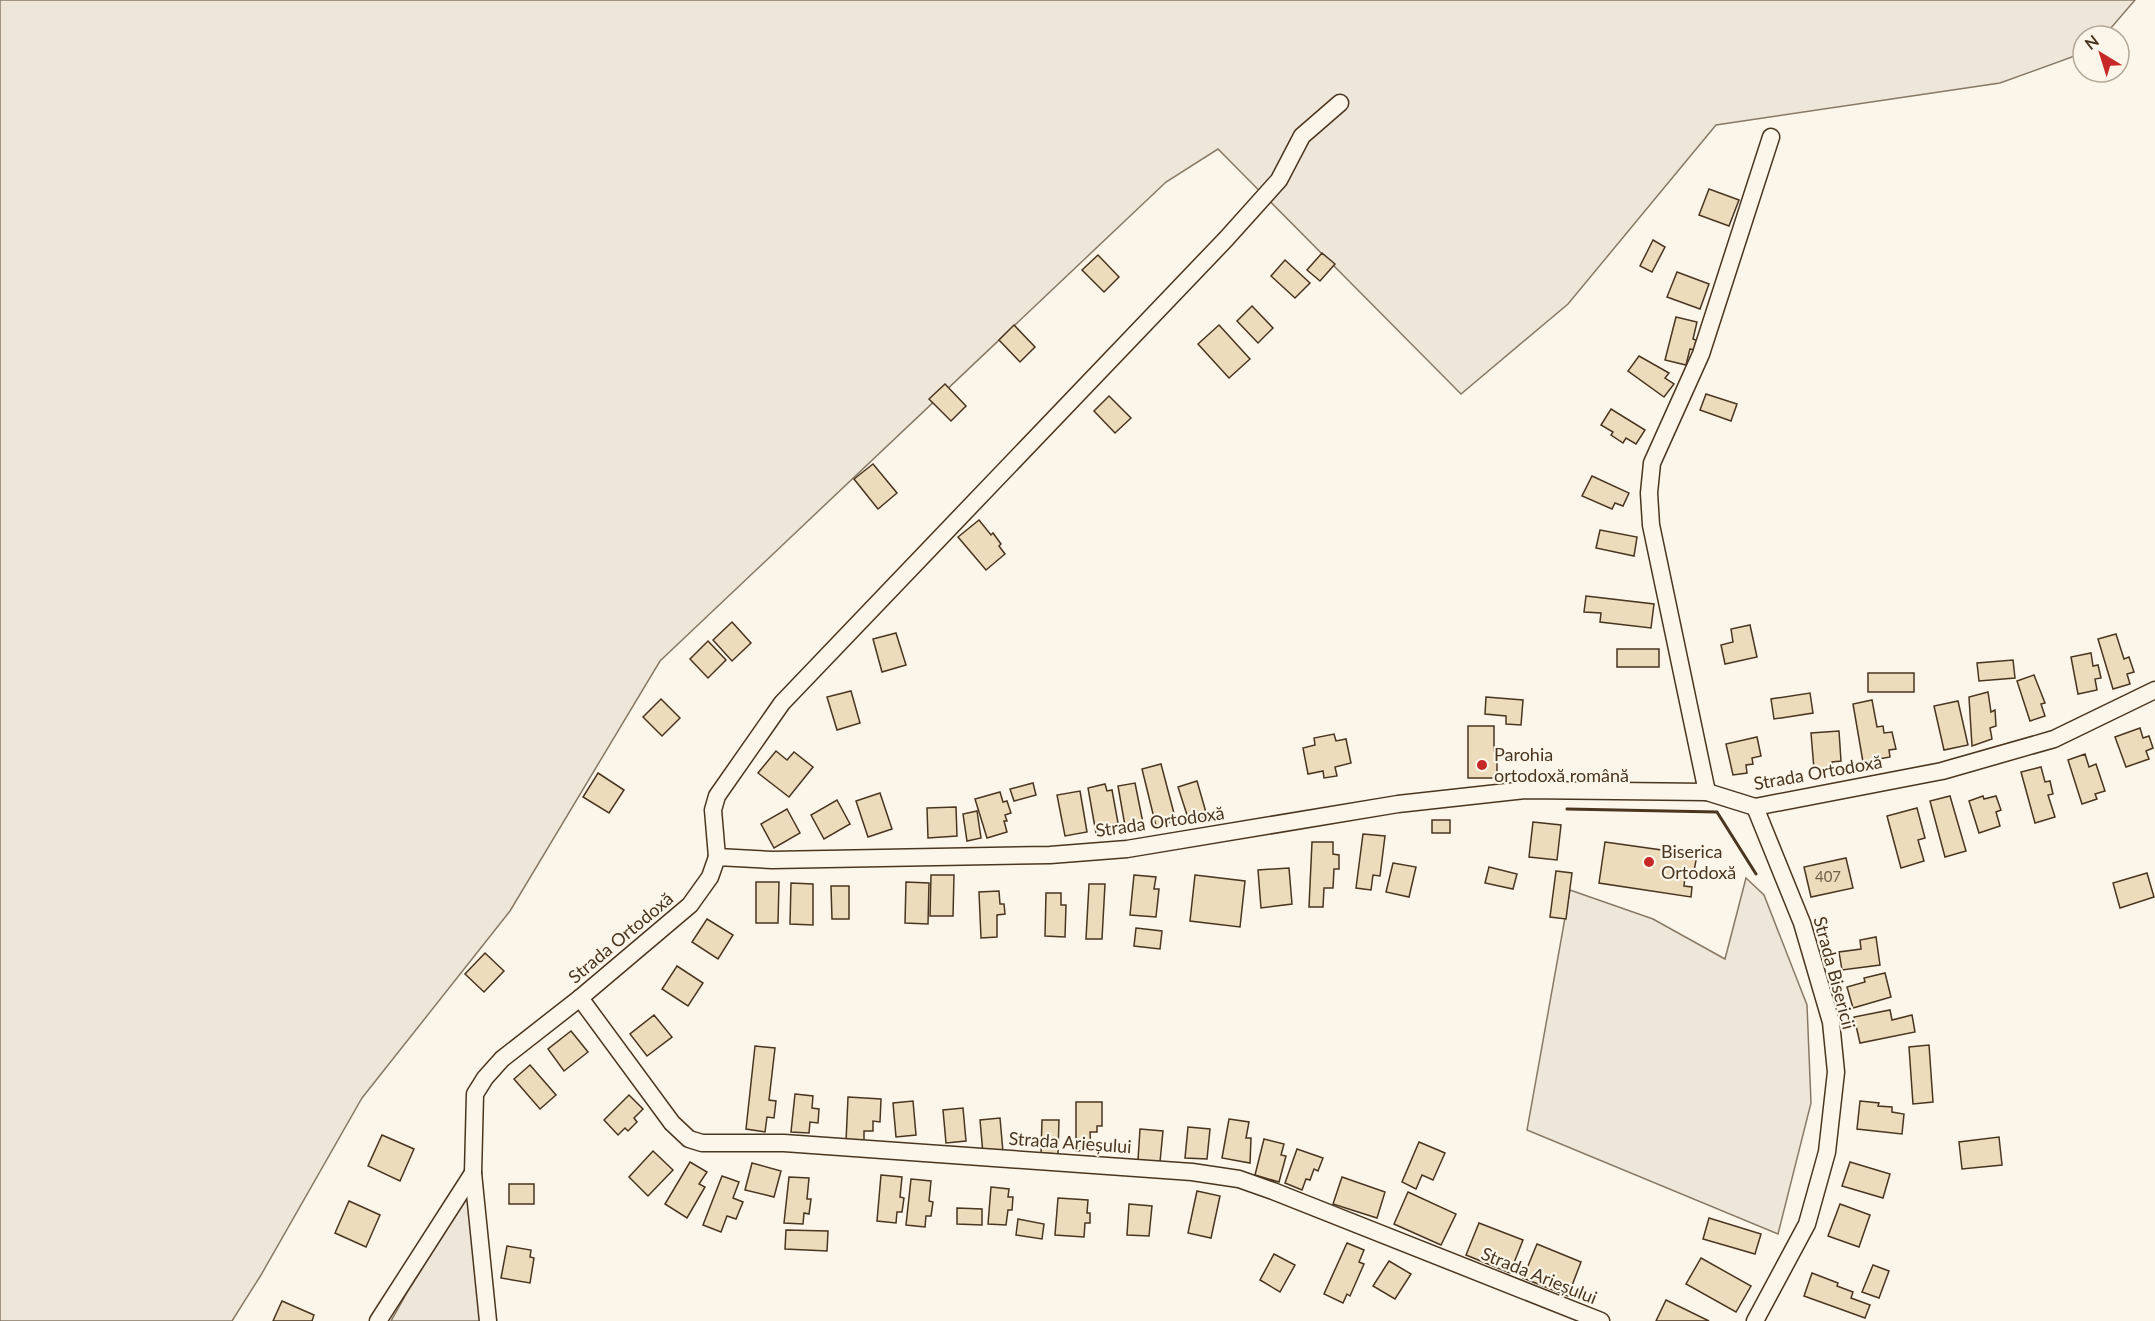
<svg xmlns="http://www.w3.org/2000/svg" width="2155" height="1321" font-family="Lato,sans-serif">
<style>
.green{fill:#ede6d9;stroke:#887966;stroke-width:1.5}
.building{fill:#ecdcbc;stroke:#4a3520;stroke-width:1.5}
.lines{fill:none;stroke-linecap:round;stroke-linejoin:round}
.street-casing{stroke:#4a3520;stroke-width:19}
.street{stroke:#fbf6e9;stroke-width:16}
.wall{stroke:#4a3520;stroke-width:3}
.poi-dot{fill:#c62828;stroke:#fbf6e9;stroke-width:2}
.labels{text-anchor:middle;stroke-width:4.5;stroke-linejoin:round;paint-order:stroke}
.number-label{font-size:15px;fill:#725f47}
.poi-label{font-size:18px;fill:#4a3520;stroke:#fbf6e9;text-anchor:start}
.street-label{font-size:18px;fill:#4a3520;stroke:#fbf6e9}
</style>
<rect width="100%" height="100%" fill="#fbf6e9"/>
<!-- green -->
<g class="green">
<polygon points="0,0 2135,0 2104,36 2083,36 2083,53 2000,83 1716,125 1568,304 1461,394 1218,149 1166,182 660,661 510,911 362,1098 261,1275 232,1321 0,1321"/>
<polygon points="1746,878 1764,895 1807,1005 1811,1103 1778,1234 1527,1130 1570,890 1653,919 1725,959"/>
<polygon points="469,1194 482,1321 391,1321 408,1291"/>
</g>
<!-- building -->
<g class="building">
<polygon points="1709,189 1739,200 1729,226 1699,215"/>
<polygon points="1653,240 1665,247 1652,272 1640,266"/>
<polygon points="1322,253 1335,264 1320,281 1307,270"/>
<polygon points="1098,255 1119,277 1104,292 1082,270"/>
<polygon points="1285,260 1310,283 1295,298 1271,276"/>
<polygon points="1677,272 1709,284 1700,309 1667,297"/>
<polygon points="1252,306 1273,328 1258,343 1237,321"/>
<polygon points="1676,317 1697,322 1693,339 1696,340 1694,350 1690,349 1686,365 1665,360"/>
<polygon points="1014,325 1035,347 1020,362 999,340"/>
<polygon points="1219,325 1250,359 1229,378 1198,344"/>
<polygon points="1639,356 1669,373 1665,378 1674,384 1664,397 1628,371"/>
<polygon points="945,384 966,406 951,421 929,399"/>
<polygon points="1706,394 1737,404 1731,421 1700,410"/>
<polygon points="1109,396 1131,418 1115,433 1094,411"/>
<polygon points="1611,409 1645,430 1636,444 1626,438 1623,443 1611,435 1613,432 1601,425"/>
<polygon points="873,464 897,493 878,509 854,479"/>
<polygon points="1592,476 1629,493 1623,506 1615,503 1612,509 1582,496"/>
<polygon points="979,520 991,535 993,533 1001,544 999,546 1005,554 986,570 958,537"/>
<polygon points="1600,530 1637,537 1634,556 1596,548"/>
<polygon points="1586,596 1654,604 1651,628 1600,622 1601,613 1584,612"/>
<polygon points="732,622 751,643 732,661 713,640"/>
<polygon points="1750,625 1757,657 1725,664 1721,645 1733,642 1731,629"/>
<polygon points="896,633 906,665 882,672 873,639"/>
<polygon points="2116,634 2124,659 2129,657 2134,672 2127,674 2130,684 2113,689 2098,639"/>
<polygon points="708,641 726,660 708,678 690,659"/>
<rect x="1617" y="649" width="42" height="18"/>
<polygon points="2091,653 2093,666 2098,665 2101,678 2095,679 2097,690 2078,694 2071,657"/>
<polygon points="2013,660 2015,678 1979,681 1977,663"/>
<rect x="1868" y="673" width="46" height="19"/>
<polygon points="2034,675 2045,703 2041,704 2045,716 2030,721 2017,681"/>
<polygon points="851,691 860,723 837,730 827,697"/>
<polygon points="1988,692 1991,712 1995,710 1996,726 1990,728 1992,739 1972,746 1969,697"/>
<polygon points="1810,693 1813,713 1774,719 1771,699"/>
<polygon points="1486,697 1523,700 1521,725 1506,724 1506,716 1485,714"/>
<polygon points="661,699 680,718 662,736 643,717"/>
<polygon points="1872,700 1877,727 1883,726 1884,733 1892,732 1896,749 1889,750 1890,757 1863,762 1853,704"/>
<polygon points="1958,701 1968,745 1944,750 1934,706"/>
<polygon points="1468,726 1494,726 1494,751 1497,751 1497,778 1468,778"/>
<polygon points="2140,728 2143,738 2149,736 2153,748 2146,751 2149,759 2126,767 2115,737"/>
<polygon points="1839,731 1841,761 1832,762 1832,768 1814,769 1811,733"/>
<polygon points="1334,734 1336,741 1346,739 1351,763 1335,767 1337,776 1324,778 1323,771 1308,774 1303,748 1315,745 1314,738"/>
<polygon points="1757,737 1761,756 1752,758 1753,764 1746,765 1747,773 1733,775 1726,744"/>
<polygon points="776,751 787,760 794,752 813,767 789,797 758,773"/>
<polygon points="2085,754 2089,767 2096,764 2105,791 2095,794 2097,799 2082,804 2068,760"/>
<polygon points="1161,764 1176,821 1156,826 1142,769"/>
<polygon points="2041,767 2045,782 2050,781 2053,794 2048,795 2055,817 2035,823 2021,772"/>
<polygon points="598,773 624,790 609,813 583,797"/>
<polygon points="1197,781 1207,816 1189,821 1178,787"/>
<polygon points="1033,783 1036,795 1014,801 1010,789"/>
<polygon points="1135,783 1143,823 1125,826 1118,786"/>
<polygon points="1105,784 1107,791 1112,790 1118,823 1110,825 1111,830 1096,833 1088,788"/>
<polygon points="1080,791 1087,832 1065,836 1057,795"/>
<polygon points="1000,792 1003,802 1007,801 1011,813 1005,815 1007,821 1004,821 1007,832 987,838 975,799"/>
<polygon points="880,793 892,829 868,837 856,801"/>
<polygon points="1950,796 1966,851 1945,857 1930,801"/>
<polygon points="1983,796 1984,799 1996,796 2001,810 1996,812 2000,826 1979,833 1969,801"/>
<polygon points="837,800 850,824 824,839 811,815"/>
<polygon points="956,807 957,836 928,838 927,808"/>
<polygon points="1917,808 1925,838 1918,840 1924,861 1901,868 1887,816"/>
<polygon points="787,809 800,833 774,848 761,824"/>
<polygon points="977,811 981,838 967,841 963,814"/>
<rect x="1432" y="820" width="18" height="13"/>
<polygon points="1533,822 1561,825 1557,860 1529,857"/>
<polygon points="1363,834 1385,836 1380,876 1373,875 1371,890 1356,888"/>
<polygon points="1312,842 1333,842 1333,854 1339,855 1339,869 1334,869 1333,888 1324,888 1323,907 1309,907"/>
<polygon points="1605,842 1697,855 1694,871 1686,870 1685,877 1684,886 1692,887 1691,897 1599,883"/>
<polygon points="1846,858 1853,888 1811,897 1804,867"/>
<polygon points="1393,863 1416,867 1409,897 1386,892"/>
<polygon points="1489,867 1517,874 1513,889 1485,883"/>
<polygon points="1289,868 1292,904 1261,908 1258,870"/>
<polygon points="1556,871 1572,873 1566,919 1550,917"/>
<polygon points="2147,873 2154,897 2120,908 2113,883"/>
<polygon points="931,875 954,875 953,916 930,916"/>
<polygon points="1134,875 1156,877 1154,889 1159,889 1156,917 1130,915"/>
<polygon points="1195,875 1245,881 1240,927 1190,921"/>
<polygon points="756,882 779,882 778,923 756,923"/>
<polygon points="906,882 929,883 928,924 905,923"/>
<polygon points="791,883 813,884 813,925 790,924"/>
<polygon points="1089,884 1105,884 1102,939 1086,939"/>
<polygon points="831,886 849,886 849,919 832,919"/>
<polygon points="999,891 1000,904 1004,904 1005,914 997,915 997,937 981,938 979,892"/>
<polygon points="1046,893 1061,893 1061,905 1066,905 1065,937 1045,936"/>
<polygon points="707,919 733,935 718,959 692,942"/>
<polygon points="1136,928 1162,931 1160,949 1134,946"/>
<polygon points="1876,937 1880,965 1842,970 1839,952 1861,949 1860,940"/>
<polygon points="485,953 504,971 484,992 465,974"/>
<polygon points="677,966 703,983 688,1006 662,989"/>
<polygon points="1885,973 1891,997 1853,1008 1847,987 1865,982 1864,978"/>
<polygon points="1890,1010 1892,1020 1912,1015 1915,1032 1860,1043 1854,1017"/>
<polygon points="654,1015 672,1037 647,1056 630,1034"/>
<polygon points="571,1031 588,1052 564,1071 548,1049"/>
<polygon points="1929,1045 1933,1102 1913,1104 1909,1047"/>
<polygon points="755,1046 775,1048 769,1100 776,1101 774,1118 767,1117 765,1132 746,1129"/>
<polygon points="530,1065 556,1095 540,1109 514,1079"/>
<polygon points="795,1094 813,1096 812,1108 819,1109 818,1123 810,1122 809,1133 791,1132"/>
<polygon points="629,1095 643,1109 634,1118 637,1122 628,1131 625,1128 618,1135 604,1120"/>
<polygon points="848,1097 881,1099 880,1122 873,1121 873,1131 864,1131 864,1142 846,1142"/>
<polygon points="913,1101 916,1135 896,1137 893,1103"/>
<polygon points="1860,1101 1879,1103 1878,1106 1892,1107 1892,1112 1904,1114 1902,1134 1857,1129"/>
<polygon points="1076,1102 1102,1102 1102,1126 1097,1126 1097,1132 1090,1132 1091,1150 1076,1151"/>
<polygon points="963,1108 966,1141 946,1143 943,1110"/>
<polygon points="1000,1118 1003,1152 983,1154 980,1120"/>
<polygon points="1229,1119 1249,1122 1246,1138 1251,1138 1250,1163 1222,1158"/>
<polygon points="1042,1120 1059,1120 1058,1154 1041,1153"/>
<polygon points="1188,1127 1210,1129 1207,1159 1185,1158"/>
<polygon points="1140,1129 1163,1131 1160,1162 1138,1160"/>
<polygon points="382,1135 414,1149 400,1181 368,1166"/>
<polygon points="1999,1137 2002,1165 1962,1169 1959,1142"/>
<polygon points="1264,1139 1284,1144 1281,1155 1286,1156 1279,1182 1255,1175"/>
<polygon points="1419,1142 1445,1153 1433,1180 1422,1175 1416,1189 1402,1182"/>
<polygon points="1297,1149 1323,1158 1318,1171 1314,1169 1310,1180 1306,1179 1302,1190 1285,1183"/>
<polygon points="653,1151 673,1170 648,1196 629,1177"/>
<polygon points="690,1162 707,1172 699,1184 705,1187 687,1218 665,1204"/>
<polygon points="1850,1162 1890,1174 1883,1198 1842,1186"/>
<polygon points="752,1163 781,1171 774,1197 745,1190"/>
<polygon points="881,1175 902,1177 900,1197 904,1198 902,1212 897,1212 896,1223 877,1221"/>
<polygon points="722,1176 739,1182 733,1198 743,1202 736,1219 727,1216 721,1232 703,1225"/>
<polygon points="789,1177 809,1178 807,1199 811,1199 809,1214 804,1213 803,1224 784,1223"/>
<polygon points="1342,1177 1385,1192 1377,1218 1333,1204"/>
<polygon points="911,1179 931,1181 929,1201 933,1202 931,1216 926,1216 925,1227 906,1225"/>
<rect x="509" y="1184" width="25" height="20"/>
<polygon points="991,1187 1009,1189 1008,1197 1013,1197 1012,1210 1008,1210 1006,1225 988,1224"/>
<polygon points="1197,1191 1220,1196 1211,1238 1188,1233"/>
<polygon points="1408,1192 1456,1214 1441,1245 1394,1224"/>
<polygon points="1058,1198 1088,1200 1087,1213 1090,1213 1090,1223 1085,1223 1084,1237 1055,1235"/>
<polygon points="349,1201 380,1215 366,1247 335,1233"/>
<polygon points="1129,1204 1152,1206 1149,1236 1127,1235"/>
<polygon points="1840,1204 1870,1215 1859,1247 1828,1236"/>
<polygon points="957,1208 982,1209 982,1225 957,1224"/>
<polygon points="1709,1218 1761,1234 1755,1254 1703,1239"/>
<polygon points="1018,1219 1044,1224 1042,1239 1016,1235"/>
<polygon points="1479,1223 1523,1240 1510,1273 1466,1255"/>
<polygon points="786,1230 828,1231 827,1251 785,1249"/>
<polygon points="1347,1243 1364,1250 1359,1262 1364,1264 1350,1296 1347,1294 1343,1303 1324,1294"/>
<polygon points="1537,1244 1581,1262 1568,1296 1523,1278"/>
<polygon points="507,1246 531,1250 530,1257 534,1258 530,1283 501,1278"/>
<polygon points="1274,1254 1295,1265 1280,1292 1260,1280"/>
<polygon points="1701,1258 1751,1286 1736,1312 1686,1284"/>
<polygon points="1389,1261 1411,1274 1395,1299 1373,1286"/>
<polygon points="1873,1265 1889,1271 1879,1298 1862,1292"/>
<polygon points="1812,1273 1838,1283 1837,1286 1853,1292 1851,1298 1870,1305 1865,1318 1804,1296"/>
<polygon points="1666,1300 1709,1321 1656,1321"/>
<polygon points="282,1301 314,1315 312,1321 273,1321"/>
</g>
<g class="lines">
<defs>
<g id="street">
<polyline points="1707,792 1651,525 1649,493 1652,463 1701,354 1771,137"/>
<polyline points="1755,807 1802,923 1831,1022 1836,1072 1827,1152 1807,1224 1755,1321"/>
<polyline points="717,857 713,810 717,796 782,703 1226,239 1279,180 1302,136 1340,103"/>
<polyline points="580,998 672,1123 689,1139 702,1143 784,1143 1192,1172 1239,1179 1273,1191 1601,1321"/>
<polyline points="378,1321 473,1173"/>
<polyline points="488,1321 473,1173 475,1094 485,1078 502,1059 580,998 690,905 710,877 717,857 772,860 1050,855 1127,849 1398,804 1525,790 1707,792 1755,807 1942,771 2054,739 2155,690"/>
</g>
</defs>
<!-- street casing -->
<use href="#street" class="street-casing"/>
<!-- street -->
<use href="#street" class="street"/>
<!-- wall -->
<polyline class="wall" points="1567,809 1717,812 1756,874"/>
</g>
<!-- markers -->
<g class="poi-dot">
<circle cx="1482" cy="765" r="6"/>
<circle cx="1649" cy="862" r="6"/>
</g>
<g class="labels">
<!-- number labels -->
<g class="number-label">
<text x="1828" y="882">407</text>
</g>
<!-- poi labels -->
<g class="poi-label">
<text x="1494" y="761">Parohia<tspan x="1494" dy="21">ortodoxă română</tspan></text>
<text x="1661" y="858">Biserica<tspan x="1661" dy="21">Ortodoxă</tspan></text>
</g>
<!-- street labels -->
<g class="street-label">
<text transform="translate(1818 773) rotate(-10)" y="6">Strada Ortodoxă</text>
<text transform="translate(1160 822) rotate(-8)" y="6">Strada Ortodoxă</text>
<text transform="translate(621 938) rotate(-40)" y="6">Strada Ortodoxă</text>
<text transform="translate(1834 973) rotate(75)" y="6">Strada Bisericii</text>
<text transform="translate(1070 1143) rotate(4)" y="6">Strada Arieșului</text>
<text transform="translate(1539 1276) rotate(22)" y="6">Strada Arieșului</text>
</g>
</g>
<!-- north arrow -->
<g transform="translate(2101 54) rotate(322)"><circle r="28" fill="#fbf6e9" stroke="#b4a999" stroke-width="1.5"/>
<path d="M0-4.5L10 22L0 15L-10 22Z" fill="#c62828"/>
<text y="-9" font-size="16" font-weight="bold" text-anchor="middle" fill="#4a3520">N</text>
</g>
</svg>
